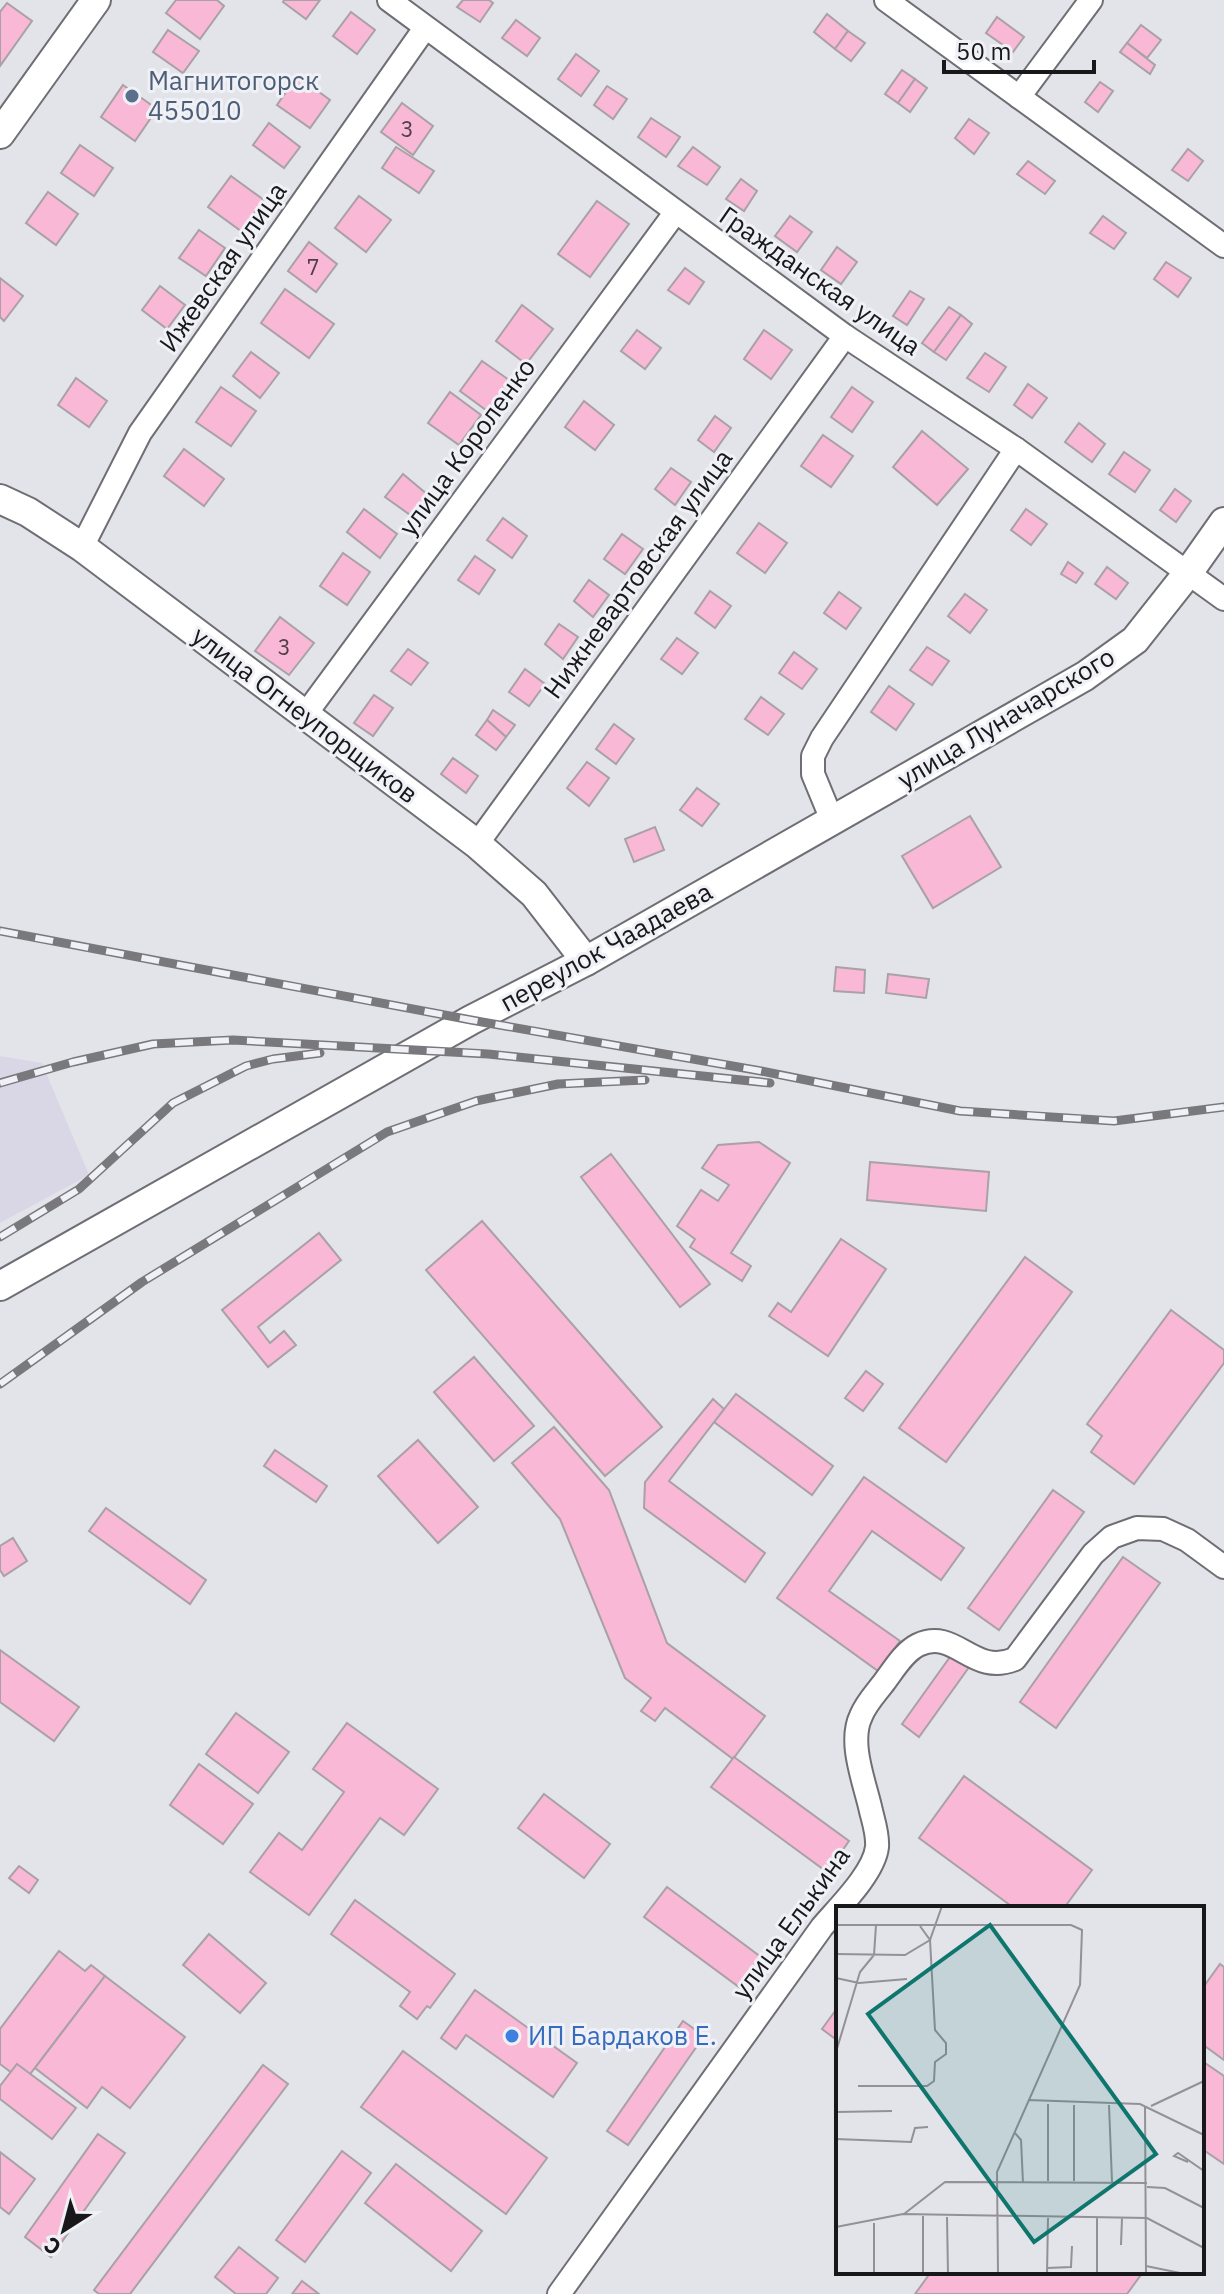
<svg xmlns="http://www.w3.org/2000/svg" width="1224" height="2294" font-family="'IBM Plex Sans',sans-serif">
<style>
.built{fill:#d9d7e6}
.building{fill:#f9b9d6;stroke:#a9a1a5;stroke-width:2}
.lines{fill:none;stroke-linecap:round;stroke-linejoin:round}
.minor-casing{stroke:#6f6e75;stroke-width:26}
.tertiary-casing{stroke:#6f6e75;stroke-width:32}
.minor{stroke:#fff;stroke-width:22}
.tertiary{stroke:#fff;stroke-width:28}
.rail-casing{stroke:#79797d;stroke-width:9}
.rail{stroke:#f0f0f7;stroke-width:6;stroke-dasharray:18;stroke-linecap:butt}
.service-dot{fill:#5c6f8a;stroke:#f0f0f7;stroke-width:3}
.shop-dot{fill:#3f7fe0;stroke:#f0f0f7;stroke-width:3}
.labels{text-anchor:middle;stroke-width:6;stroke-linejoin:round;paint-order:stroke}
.number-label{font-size:22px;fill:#504049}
.service-label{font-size:26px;fill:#4e5e75;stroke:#f0f0f7;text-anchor:start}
.street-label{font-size:26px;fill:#18171a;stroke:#f0f0f7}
.shop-label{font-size:26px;fill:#366cbe;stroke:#f0f0f7;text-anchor:start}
.inset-road{fill:none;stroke:#929197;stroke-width:2}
.view{fill:#0f766e;fill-opacity:0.15;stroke:#0f766e;stroke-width:4}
.inset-edge{fill:none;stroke:#18171a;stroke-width:4}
</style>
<rect width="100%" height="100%" fill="#e3e3ea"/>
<!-- built -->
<polygon class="built" points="0,1056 42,1063 89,1175 0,1223"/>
<!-- building -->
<g class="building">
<polygon points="176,0 217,0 224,6 200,39 166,13"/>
<polygon points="284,0 320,0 306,19 283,2"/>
<polygon points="463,0 489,0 493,3 480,22 457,7"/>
<polygon points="7,3 32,21 0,66 0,12"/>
<polygon points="351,12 375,30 357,54 333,36"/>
<polygon points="827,14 848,31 835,49 814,32"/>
<polygon points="997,17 1024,37 1013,52 986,33"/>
<polygon points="516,20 540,38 527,56 502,38"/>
<polygon points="1141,25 1161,40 1147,58 1127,43"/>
<polygon points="168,30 199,51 183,73 153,52"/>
<polygon points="848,31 865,43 851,61 835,49"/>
<polygon points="1127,43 1155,65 1150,74 1120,52"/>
<polygon points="576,54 599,71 581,96 558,79"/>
<polygon points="902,70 915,79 898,103 885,94"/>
<polygon points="297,76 330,100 310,128 277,105"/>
<polygon points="915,79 927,88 910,112 898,103"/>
<polygon points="1100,82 1113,91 1098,112 1085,102"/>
<polygon points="123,85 157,109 135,141 101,117"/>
<polygon points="607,86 627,99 613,119 594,105"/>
<polygon points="402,103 433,126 413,155 381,132"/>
<polygon points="651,118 680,137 666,157 638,137"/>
<polygon points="969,119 989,133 974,154 955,138"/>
<polygon points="269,123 300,147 284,168 253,145"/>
<polygon points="80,145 113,168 94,196 61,173"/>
<polygon points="396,147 434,171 419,193 382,168"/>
<polygon points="693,147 720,167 707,185 678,166"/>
<polygon points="1188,149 1203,161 1188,181 1172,170"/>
<polygon points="1028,161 1055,181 1045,194 1017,174"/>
<polygon points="231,176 264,200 241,231 208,207"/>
<polygon points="741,179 757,191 744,211 726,199"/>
<polygon points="48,192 78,214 56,245 26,223"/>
<polygon points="359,196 391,220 366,252 335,228"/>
<polygon points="597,201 629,224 590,277 558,254"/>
<polygon points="790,216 812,232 797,252 775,236"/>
<polygon points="1103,216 1126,233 1114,249 1090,233"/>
<polygon points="199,230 225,248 206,276 179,258"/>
<polygon points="309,242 337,264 316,292 288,271"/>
<polygon points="837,247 857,262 841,284 821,270"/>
<polygon points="1166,262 1191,278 1178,297 1154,279"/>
<polygon points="685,268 704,282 689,304 668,290"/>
<polygon points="0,278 23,296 4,321 0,317"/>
<polygon points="160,286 185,305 167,329 142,310"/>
<polygon points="285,289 334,324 309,358 261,323"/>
<polygon points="910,291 924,299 907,325 893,316"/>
<polygon points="522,305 553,329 526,364 496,341"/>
<polygon points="949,307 961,315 934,352 922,343"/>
<polygon points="961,315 972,324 946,360 934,352"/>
<polygon points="637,330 661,348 645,369 621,351"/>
<polygon points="764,330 792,350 771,379 744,359"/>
<polygon points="251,352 279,373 260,398 233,376"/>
<polygon points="985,353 1006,367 989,392 967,378"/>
<polygon points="482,361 512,382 490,413 460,391"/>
<polygon points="76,378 107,401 89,427 58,405"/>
<polygon points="1028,384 1047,398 1032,418 1014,405"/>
<polygon points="221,387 256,411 231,446 196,422"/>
<polygon points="852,387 873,402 852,432 831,417"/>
<polygon points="450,392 481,415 459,445 428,423"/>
<polygon points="584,401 614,425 595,450 565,427"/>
<polygon points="715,416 731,428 714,452 698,440"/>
<polygon points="1079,423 1105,444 1092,462 1065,442"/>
<polygon points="922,431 968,469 937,505 893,467"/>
<polygon points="823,435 853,456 831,487 801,466"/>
<polygon points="184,449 224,479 204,506 164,476"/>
<polygon points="1124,452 1150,470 1135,492 1109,474"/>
<polygon points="671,468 691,482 675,505 655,489"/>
<polygon points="403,474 428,495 413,517 385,497"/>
<polygon points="1175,489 1191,501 1176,522 1160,510"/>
<polygon points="364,509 397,534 380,558 347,532"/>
<polygon points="1026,509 1047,524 1031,545 1011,530"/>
<polygon points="503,518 527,536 512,558 487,540"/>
<polygon points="759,523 787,543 765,573 737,553"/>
<polygon points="622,534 643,549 625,574 604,559"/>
<polygon points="343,553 370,572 347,605 320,586"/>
<polygon points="475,556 495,570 479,594 458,580"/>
<polygon points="1068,562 1083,573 1076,583 1061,574"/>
<polygon points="1107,567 1128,583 1116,599 1095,584"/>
<polygon points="589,580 609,595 593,617 574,601"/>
<polygon points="710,591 731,606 715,628 695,613"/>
<polygon points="839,592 861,608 846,629 824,613"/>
<polygon points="965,594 987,610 970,633 948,616"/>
<polygon points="280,617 314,643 289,675 255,651"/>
<polygon points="559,624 578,637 563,659 545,644"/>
<polygon points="677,638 698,653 682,674 661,659"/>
<polygon points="927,647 949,661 932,685 910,670"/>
<polygon points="408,649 428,663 411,685 391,671"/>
<polygon points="794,652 817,669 802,689 779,673"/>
<polygon points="525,669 545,684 529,706 509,692"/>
<polygon points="889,686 914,704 896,730 871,712"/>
<polygon points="374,695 393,708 373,736 354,723"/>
<polygon points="761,697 784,714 768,735 745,719"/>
<polygon points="493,710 515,725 506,737 487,720"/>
<polygon points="487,720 506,737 496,750 476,735"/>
<polygon points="614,724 634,739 616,764 596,749"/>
<polygon points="453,758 478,776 466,793 441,774"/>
<polygon points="587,762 609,778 589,806 567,788"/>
<polygon points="697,788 719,804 702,826 680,810"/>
<polygon points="970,816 1001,867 933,908 902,856"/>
<polygon points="655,827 664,850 634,862 625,839"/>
<polygon points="836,967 865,970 864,993 834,991"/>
<polygon points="888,974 929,979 926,998 886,993"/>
<polygon points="759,1142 790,1163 731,1253 751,1266 742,1281 690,1247 695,1239 677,1226 701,1190 718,1201 729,1185 702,1168 718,1145"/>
<polygon points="611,1154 710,1284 680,1307 581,1177"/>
<polygon points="870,1162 989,1172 986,1211 867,1200"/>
<polygon points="482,1221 662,1427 605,1476 426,1270"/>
<polygon points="319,1233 341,1260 258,1327 270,1343 284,1331 296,1345 268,1367 222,1310"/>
<polygon points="841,1239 886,1269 828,1356 769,1316 778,1303 791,1312"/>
<polygon points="1025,1257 1072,1292 946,1462 899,1428"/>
<polygon points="1171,1310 1224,1350 1224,1363 1134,1484 1091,1452 1102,1436 1087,1424"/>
<polygon points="474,1357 534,1426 494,1461 434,1392"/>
<polygon points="866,1371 883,1384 863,1411 845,1398"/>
<polygon points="736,1394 833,1466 812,1495 714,1422"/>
<polygon points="713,1399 724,1409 669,1481 765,1553 745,1582 644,1508 645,1482"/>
<polygon points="554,1427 609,1490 667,1643 765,1716 733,1759 665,1708 655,1721 641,1711 651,1698 625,1678 560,1519 512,1463"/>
<polygon points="418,1440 478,1507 438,1543 378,1476"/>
<polygon points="275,1450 327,1486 316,1502 264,1466"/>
<polygon points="864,1477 964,1548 941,1580 872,1531 829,1591 900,1641 878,1671 777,1598"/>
<polygon points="1053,1490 1084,1512 999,1630 968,1608"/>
<polygon points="106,1508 206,1580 190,1604 89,1531"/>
<polygon points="13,1538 27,1561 4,1576 0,1570 0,1546"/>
<polygon points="1123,1557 1160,1583 1056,1728 1020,1702"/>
<polygon points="0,1650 79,1707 54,1741 0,1702"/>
<polygon points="955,1650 972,1663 919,1737 902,1724"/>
<polygon points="236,1713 289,1752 258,1793 206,1754"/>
<polygon points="347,1723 438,1789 404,1835 380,1818 309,1915 250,1872 279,1833 302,1850 344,1792 313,1769"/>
<polygon points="734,1757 849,1841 827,1872 711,1787"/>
<polygon points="199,1764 253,1804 223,1844 170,1805"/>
<polygon points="964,1776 1092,1870 1064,1908 1014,1908 919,1838"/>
<polygon points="544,1794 610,1844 584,1878 518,1828"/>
<polygon points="19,1866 38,1880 29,1893 9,1878"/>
<polygon points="667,1887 765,1960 743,1990 644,1917"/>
<polygon points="355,1900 455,1974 430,2008 427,2006 417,2019 400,2006 410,1992 331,1934"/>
<polygon points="209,1934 266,1983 240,2013 183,1965"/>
<polygon points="59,1951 85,1971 91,1965 105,1976 24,2082 0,2064 0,2029"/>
<polygon points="1220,1964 1224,1967 1224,2060 1202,2044 1202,1989"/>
<polygon points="105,1976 185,2037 130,2108 102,2087 87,2108 35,2068"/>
<polygon points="475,1990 577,2063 553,2097 466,2035 456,2049 441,2038"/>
<polygon points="838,2007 838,2041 822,2029"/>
<polygon points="683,2021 704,2036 628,2145 607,2131"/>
<polygon points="403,2051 547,2158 506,2214 361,2107"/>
<polygon points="1202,2061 1224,2076 1224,2164 1202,2149"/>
<polygon points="17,2064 76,2108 52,2139 0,2099 0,2086"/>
<polygon points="263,2065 288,2084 130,2294 99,2294 94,2290"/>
<polygon points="98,2134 125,2153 51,2257 25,2237"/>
<polygon points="342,2151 371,2173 305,2262 276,2240"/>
<polygon points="0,2152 35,2179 9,2214 0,2207"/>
<polygon points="396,2164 482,2231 451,2271 365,2203"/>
<polygon points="239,2247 278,2278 266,2294 236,2294 215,2277"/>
<polygon points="931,2272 1143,2272 1127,2294 915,2294"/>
<polygon points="302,2281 319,2294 292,2294"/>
</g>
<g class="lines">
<defs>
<g id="minor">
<polyline points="389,0 845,336 1016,449 1224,599"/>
<polyline points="886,0 1224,246"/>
<polyline points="1019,97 1091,0"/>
<polyline points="82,547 140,433 425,28"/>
<polyline points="305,715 675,213"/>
<polyline points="832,820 813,774 813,756 822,738 1016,449"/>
<polyline points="477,844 845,336"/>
<path d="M559 2294 822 1927C839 1907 874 1873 877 1847 878 1835 874 1823 871 1811 865 1783 848 1743 861 1716 866 1703 877 1692 885 1681 894 1669 904 1652 918 1645 956 1627 972 1677 1015 1659L1093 1554 1112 1537 1137 1528 1163 1529 1187 1540 1224 1567"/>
</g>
<g id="tertiary">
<polyline points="0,134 96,0"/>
<polyline points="0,499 28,512 82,547 477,844 534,894 586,961"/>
<polyline points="0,1286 471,1020 586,961 1085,676 1135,640 1188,573 1224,522"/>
</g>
</defs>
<!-- minor casing -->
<use href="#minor" class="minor-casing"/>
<!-- tertiary casing -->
<use href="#tertiary" class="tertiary-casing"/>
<!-- minor -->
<use href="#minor" class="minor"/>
<!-- tertiary -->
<use href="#tertiary" class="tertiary"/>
<defs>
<g id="rail">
<polyline points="0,931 471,1020 761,1071 960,1111 1114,1121 1224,1107"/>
<polyline points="0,1083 73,1062 153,1044 233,1040 488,1054 770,1083"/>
<polyline points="0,1237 79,1189 173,1103 246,1066 273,1059 320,1053"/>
<polyline points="0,1384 142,1282 387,1132 476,1101 558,1084 645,1080"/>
</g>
</defs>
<!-- rail casing -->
<use href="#rail" class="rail-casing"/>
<!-- rail -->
<use href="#rail" class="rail"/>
</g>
<!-- markers -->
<circle class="service-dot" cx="132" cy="96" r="8"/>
<circle class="shop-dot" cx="512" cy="2036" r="8"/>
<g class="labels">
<!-- number labels -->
<g class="number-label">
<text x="407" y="137">3</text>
<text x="313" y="275">7</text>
<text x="284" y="655">3</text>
</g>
<!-- service labels -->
<g class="service-label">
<text x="148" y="90">Магнитогорск<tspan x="148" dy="30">455010</tspan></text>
</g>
<!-- street labels -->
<g class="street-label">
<text transform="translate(223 267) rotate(-55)" y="9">Ижевская улица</text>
<text transform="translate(820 281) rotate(35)" y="9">Гражданская улица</text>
<text transform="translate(467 447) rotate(-54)" y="9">улица Короленко</text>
<text transform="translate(638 574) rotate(-54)" y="9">Нижневартовская улица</text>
<text transform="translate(305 715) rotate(37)" y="9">улица Огнеупорщиков</text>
<text transform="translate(1006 718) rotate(-31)" y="9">улица Луначарского</text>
<text transform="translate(606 947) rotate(-29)" y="9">переулок Чаадаева</text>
<text transform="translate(791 1923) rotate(-54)" y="9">улица Елькина</text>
</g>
<!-- shop labels -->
<g class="shop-label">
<text x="528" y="2045">ИП Бардаков Е.</text>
</g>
</g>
<!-- overview -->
<g transform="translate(836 1906)">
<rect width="368" height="368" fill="#e3e3ea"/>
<path class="inset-road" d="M0 19H235L246 24 244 79 161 266 162 368M0 48 69 49 94 34 84 20M0 72 23 77 71 73M0 146 24 66 38 49 40 19M22 180H91L98 175 99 156 110 148V137L99 124 94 34 106 0M192 194 304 198 368 229M212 198V275M273 199 276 276M309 200 310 368M315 200 368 175M0 206 56 205M178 226 185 234 187 277M0 233 75 236 79 222 92 221M352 256 338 250 342 247 368 265M238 275V199M311 281 329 282 368 302M68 308 109 276 311 277M111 311 112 368M261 312V368M38 317V368M0 321 67 308 311 312 368 342M285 339 286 312M310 360 349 368M211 362 235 361 236 340M87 368V310M211 368 212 312"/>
<path class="view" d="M154 19 320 248 198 336 32 108Z"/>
<rect width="368" height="368" class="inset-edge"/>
</g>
<!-- north arrow -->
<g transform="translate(64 2230) rotate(216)" stroke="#f0f0f7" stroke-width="6" paint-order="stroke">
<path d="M0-6L14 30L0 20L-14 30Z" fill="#18171a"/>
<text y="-12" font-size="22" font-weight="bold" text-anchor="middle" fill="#18171a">С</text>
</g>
<!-- scale -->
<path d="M944 60v12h150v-12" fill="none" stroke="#18171a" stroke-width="4"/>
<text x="956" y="60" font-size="24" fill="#18171a" stroke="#f0f0f7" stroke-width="6" paint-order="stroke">50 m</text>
</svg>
